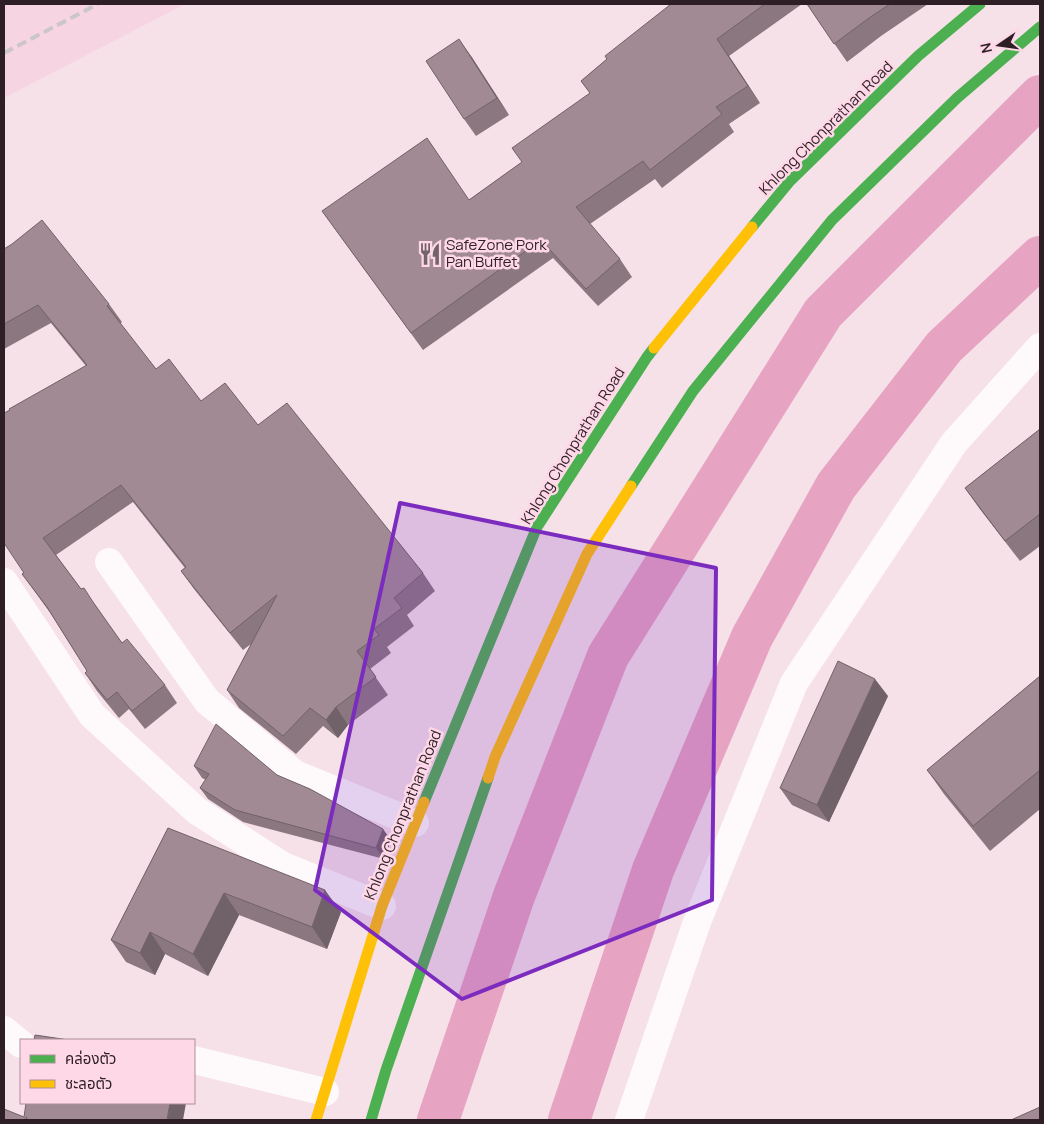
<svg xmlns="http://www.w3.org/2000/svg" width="1044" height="1124" font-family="Manrope,'Noto Sans Thai',sans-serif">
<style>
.built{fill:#f7d4e2}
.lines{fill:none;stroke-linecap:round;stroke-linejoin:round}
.canal{stroke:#e7a3c2;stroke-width:42}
.street{stroke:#fefafc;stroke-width:28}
.fast{stroke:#4caf50;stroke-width:11}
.slow{stroke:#ffc107;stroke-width:11}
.rail{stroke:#ccc6c8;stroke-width:4;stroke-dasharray:10 5;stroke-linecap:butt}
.wall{fill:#8b7780}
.shaded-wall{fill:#716168}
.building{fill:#a28a95;stroke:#716168}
.marked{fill:#7b2cbf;fill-opacity:0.2;stroke:#7b2cbf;stroke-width:4;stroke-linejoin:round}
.labels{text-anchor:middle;stroke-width:5;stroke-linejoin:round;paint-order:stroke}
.street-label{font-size:15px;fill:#2d1f25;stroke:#ffd8e8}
.poi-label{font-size:15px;fill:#2d1f25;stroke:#ffd8e8;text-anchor:start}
</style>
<rect width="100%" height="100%" fill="#f6e1e9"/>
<!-- built -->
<polygon class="built" points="4,4 185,4 4,98"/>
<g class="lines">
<!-- canal -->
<g class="canal">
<polyline points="438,1120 514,896 608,656 823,313 1040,96"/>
<polyline points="569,1120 653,870 752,637 836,486 944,347 1040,257"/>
</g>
<!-- street -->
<g class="street">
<polyline points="109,562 207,701 295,774 415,823"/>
<polyline points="4,582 92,715 197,811 283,866 382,906"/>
<polyline points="4,1030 21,1044"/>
<polyline points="194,1060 325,1092"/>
<polyline points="629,1120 697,922 794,683 954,443 1040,347"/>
</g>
<!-- fast -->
<g class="fast">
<polyline points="752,227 790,181 918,56 980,4"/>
<polyline points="631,486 693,391 832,220 957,98 1040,27"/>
<polyline points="424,802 537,527 647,357 654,348"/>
<polyline points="371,1120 386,1070 488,778"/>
</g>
<!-- slow -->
<g class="slow">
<polyline points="654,348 752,227"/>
<polyline points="488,778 495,757 587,554 631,486"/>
<polyline points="316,1120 382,906 424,802"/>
</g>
<!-- rail -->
<polyline class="rail" points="4,53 98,4"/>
</g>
<!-- wall -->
<g class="wall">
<polygon points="671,4 802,4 729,56 760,103 729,124 734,132 662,188 655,179 590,224 620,259 632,277 598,306 553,258 423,350 322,211 469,200 522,162 590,93 581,81 607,59"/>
<polygon points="807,4 928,4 881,36 847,62"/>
<polygon points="471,56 509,115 476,136 464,119"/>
<polygon points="4,249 109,304 122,322 120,324 156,369 201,401 258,425 423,573 435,591 407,615 414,626 387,647 391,653 370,669 388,695 348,725 338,738 323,726 296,754 239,708 227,690 251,644 243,650 194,589 181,571 185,568 133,502 56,555 81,589 96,606 103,617 122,643 165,685 177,703 145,729 129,709 119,718 97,691 85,673 87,671 51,614 22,574 24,573 86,366 51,323 4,349"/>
<polygon points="1040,429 1040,546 1020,561 979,508 965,488"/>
<polygon points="1040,676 1040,809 990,851 944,794 927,770"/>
<polygon points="888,696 829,822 792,805 780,788"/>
<polygon points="194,766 277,775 391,840 384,859 243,822 208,799 200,788 206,780 202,778"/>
<polygon points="168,828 341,912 327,949 239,915 208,976 165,954 155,975 126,962 111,940"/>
</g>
<!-- shaded-wall -->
<g class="shaded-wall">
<polygon points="459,39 471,56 509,115 497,98"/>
<polygon points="717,39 729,56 760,103 748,86"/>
<polygon points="875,679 888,696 829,822 817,805"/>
<polygon points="336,707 348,725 338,738 326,720"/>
<polygon points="383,829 391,840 384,859 376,848"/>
<polygon points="325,890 341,912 327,949 312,927"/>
<polygon points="224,893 239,915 208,976 193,954"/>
<polygon points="150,932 165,954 155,975 140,953"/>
<polygon points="170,1103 186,1103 183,1120 167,1120"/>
</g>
<!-- building -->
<g class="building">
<polygon points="671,4 765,4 717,39 748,86 716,107 722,114 650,170 643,161 576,207 620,259 586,289 541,240 411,333 322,211 427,138 469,200 522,162 512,148 590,93 581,81 607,59 605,56"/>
<polygon points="807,4 890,4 869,18 834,44"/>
<polygon points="459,39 497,98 464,119 426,61"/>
<polygon points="42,220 109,304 107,306 156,369 169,359 201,401 225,383 258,425 287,403 423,573 394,598 402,608 374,629 379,635 357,651 376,677 336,707 326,720 310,708 283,736 227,690 277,595 230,633 181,571 186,567 121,485 43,538 81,589 84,588 93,602 122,643 127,639 165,685 132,711 117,692 107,700 85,673 87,671 47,607 22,574 24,573 4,543 4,413 10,410 9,409 87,365 38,305 4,324 4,249 12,244"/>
<polygon points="1040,429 1040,514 1005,541 965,488"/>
<polygon points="838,661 875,679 817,805 780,788"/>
<polygon points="1040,676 1040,770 973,826 927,770"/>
<polygon points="216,724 277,775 310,789 383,829 376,848 235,810 200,788 209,774 194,766"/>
<polygon points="168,828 325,890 312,927 224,893 193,954 150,932 140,953 111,940"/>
<polygon points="35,1035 69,1040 34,1040"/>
<polygon points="26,1103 170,1103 167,1120 26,1120 27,1117 23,1120 4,1120 4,1109 24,1117"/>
<polygon points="1040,1107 1040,1120 1011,1120"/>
</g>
<!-- marked area -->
<path class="marked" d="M400 503 716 568 712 900 462 999 315 890Z"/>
<!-- icons -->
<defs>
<symbol id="restaurant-bare" viewBox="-9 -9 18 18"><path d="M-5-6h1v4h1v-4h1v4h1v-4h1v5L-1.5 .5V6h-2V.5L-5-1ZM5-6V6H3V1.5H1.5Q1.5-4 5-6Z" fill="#73636a" stroke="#ffd8e8" stroke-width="2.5" paint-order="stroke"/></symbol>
</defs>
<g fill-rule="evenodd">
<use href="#restaurant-bare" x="414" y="238" width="32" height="32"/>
</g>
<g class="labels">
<!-- street labels -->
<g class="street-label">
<text transform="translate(826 128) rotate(-45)" y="5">Khlong Chonprathan Road</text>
<text transform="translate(573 446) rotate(-58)" y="5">Khlong Chonprathan Road</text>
<text transform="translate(403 815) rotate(-68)" y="5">Khlong Chonprathan Road</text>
</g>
<!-- poi labels -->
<g class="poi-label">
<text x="446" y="250">SafeZone Pork<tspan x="446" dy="17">Pan Buffet</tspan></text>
</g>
</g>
<!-- border -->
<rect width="1044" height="1124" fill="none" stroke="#2d1f25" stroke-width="10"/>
<!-- legend -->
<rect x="20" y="1039" width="175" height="65" fill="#ffd8e8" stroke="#ab8e9a"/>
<rect x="30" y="1055" width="25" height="8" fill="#4caf50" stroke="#ab8e9a"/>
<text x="65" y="1064" font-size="15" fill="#2d1f25">คล่องตัว</text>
<rect x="30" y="1080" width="25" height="8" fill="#ffc107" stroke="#ab8e9a"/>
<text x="65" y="1089" font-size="15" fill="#2d1f25">ชะลอตัว</text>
<!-- north arrow -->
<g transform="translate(999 45) rotate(257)" stroke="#ffd8e8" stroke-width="4" paint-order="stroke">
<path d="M0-4L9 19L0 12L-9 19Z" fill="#2d1f25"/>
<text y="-8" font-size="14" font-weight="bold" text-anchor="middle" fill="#2d1f25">N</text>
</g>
</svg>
